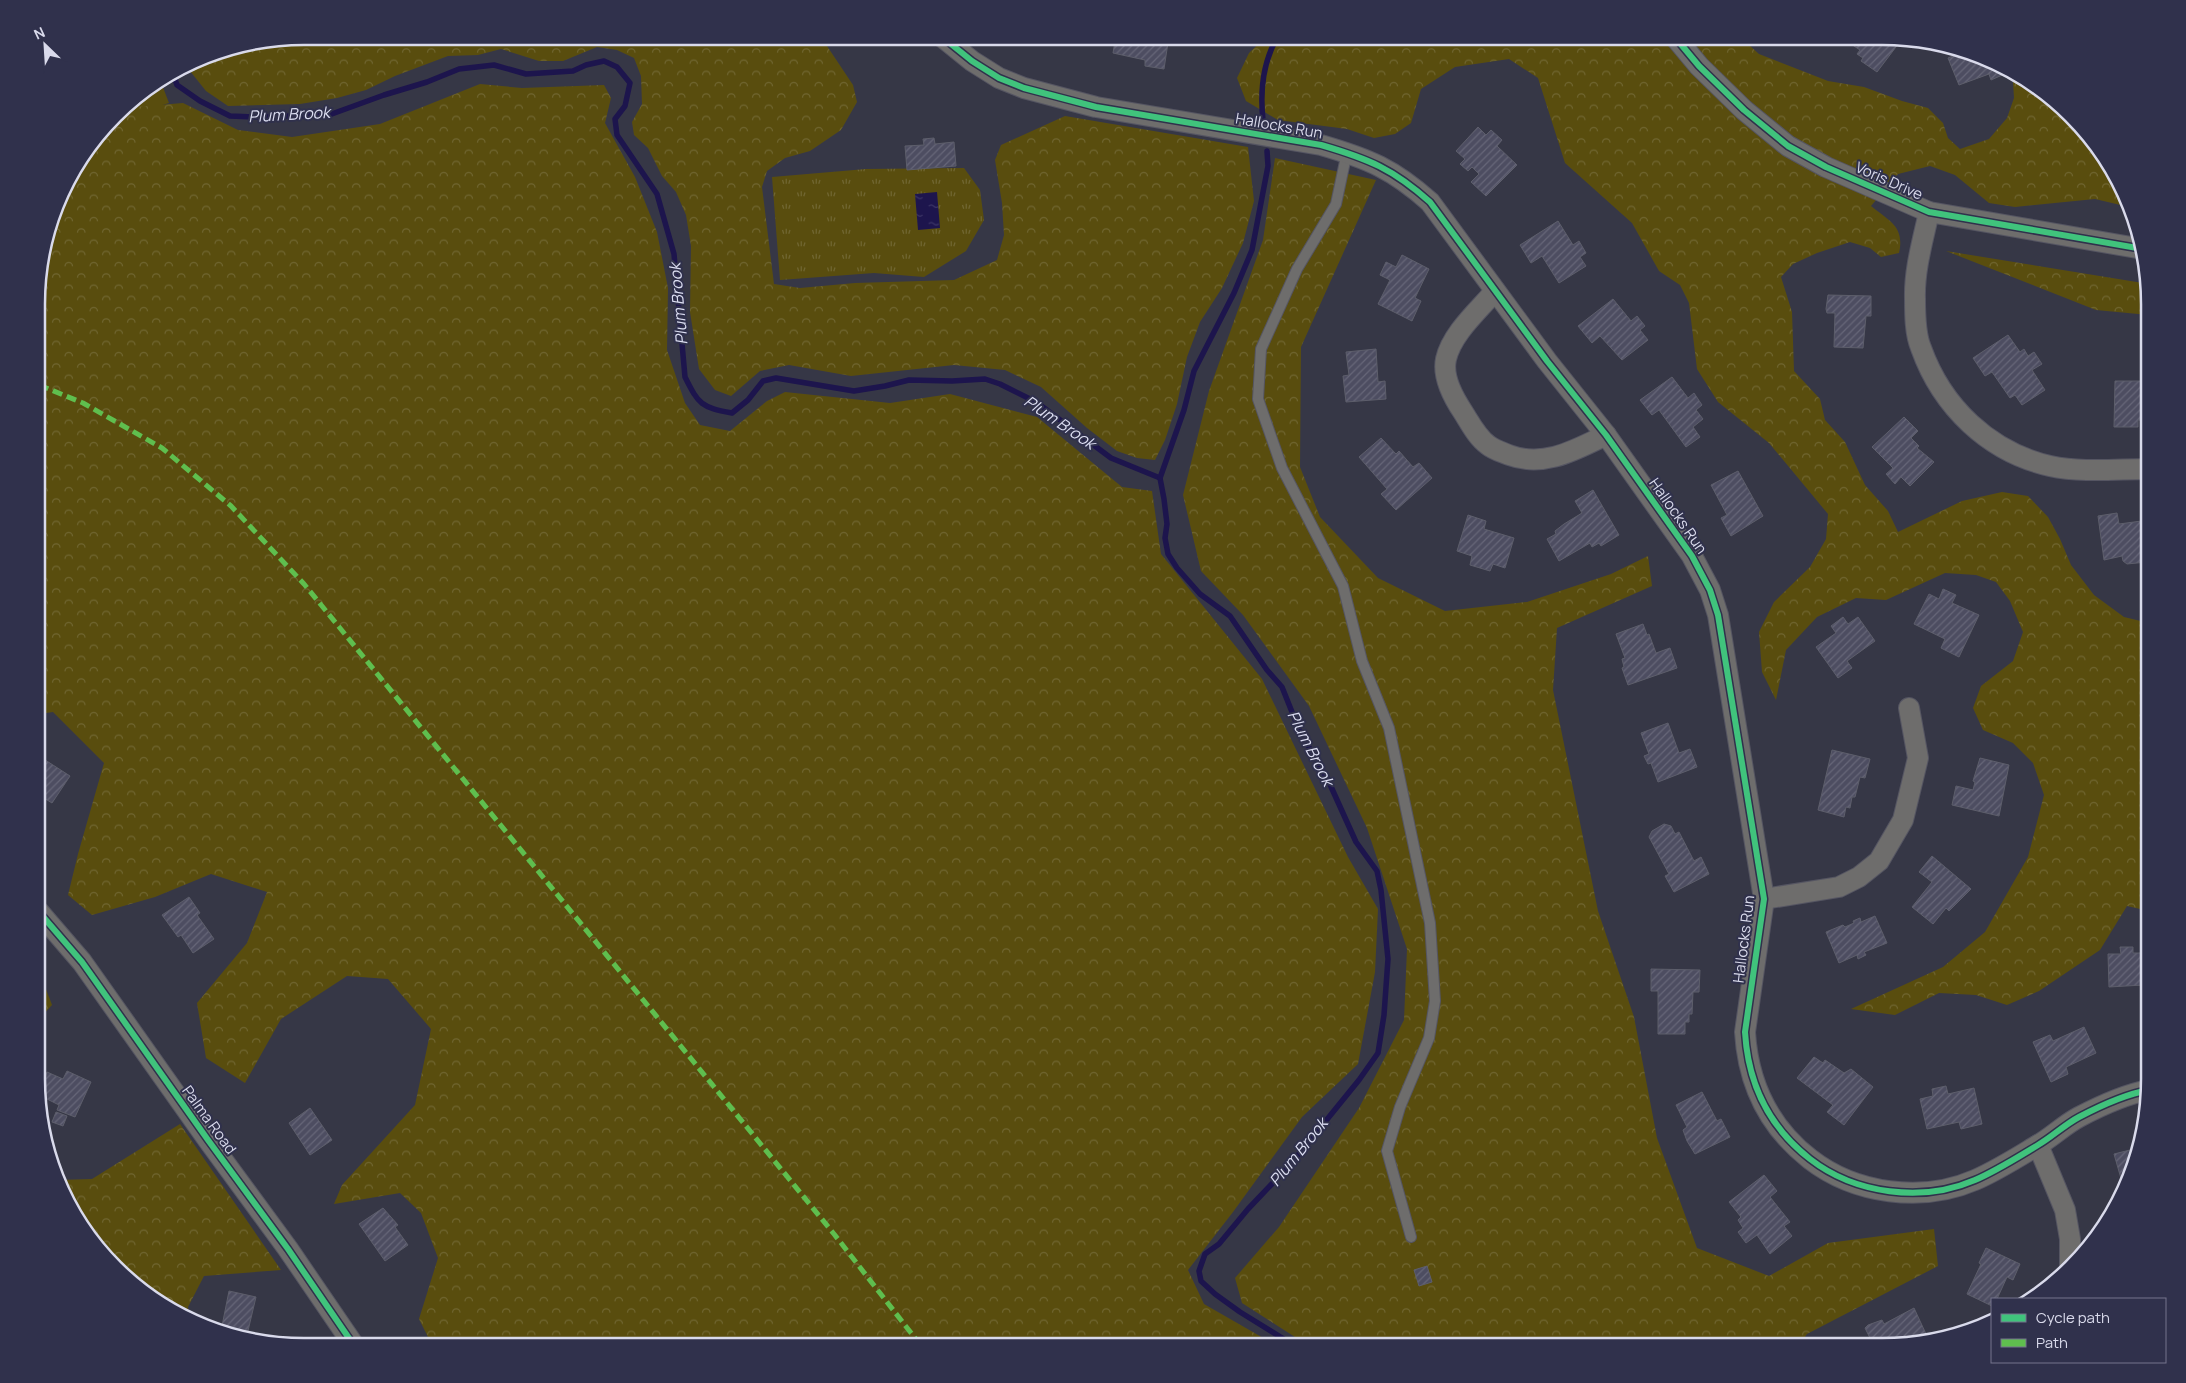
<svg xmlns="http://www.w3.org/2000/svg" width="2186" height="1383" font-family="Manrope,sans-serif">
<style>
.grass{fill:#594d0e}
.forest{fill:url(#forest-crowns)}
.park{fill:url(#park-tufts)}
.water{fill:url(#water-ripples)}
.lines{fill:none;stroke-linecap:round;stroke-linejoin:round}
.stream{stroke:#1d154d;stroke-width:5.5}
.building{fill:url(#building-hatch);stroke:#5d5e6b}
.lane-casing{stroke:#555562;stroke-width:12}
.street-casing{stroke:#555562;stroke-width:22}
.lane{stroke:#6e6d6c;stroke-width:10}
.street{stroke:#6e6d6c;stroke-width:20}
.quiet{stroke:#5fbe4e;stroke-width:5;stroke-dasharray:10 5;stroke-linecap:butt}
.cycleway-casing{stroke:#30314c;stroke-width:9}
.cycleway{stroke:#40c37c;stroke-width:6}
.labels{text-anchor:middle;stroke-width:4;stroke-linejoin:round;paint-order:stroke}
.street-label{font-size:15px;fill:#d9daeb;stroke:#30314c}
.water-label{font-size:16px;font-style:italic;fill:#dcdef2;stroke:#30314c}
.rim{fill:none;stroke:#d9daeb;stroke-width:2.5}
</style>
<defs>
<pattern id="forest-crowns" width="20" height="18" patternUnits="userSpaceOnUse" patternTransform="scale(1.25)"><rect width="20" height="18" fill="#594d0e"/><path d="M2 6a3 3 0 1 1 6 0M12 15a3 3 0 1 1 6 0" fill="none" stroke="#706631"/></pattern>
<pattern id="park-tufts" width="24" height="20" patternUnits="userSpaceOnUse" patternTransform="scale(1.25)"><rect width="24" height="20" fill="#594d0e"/><path d="M3 7l-1-3M5 7V3M7 7l1-3M15 17l-1-3M17 17v-4M19 17l1-3" fill="none" stroke="#706631"/></pattern>
<pattern id="water-ripples" width="26" height="14" patternUnits="userSpaceOnUse" patternTransform="scale(1.25)"><rect width="26" height="14" fill="#1d154d"/><path d="M2 4q2-2 4 0t4 0M15 11q2-2 4 0t4 0" fill="none" stroke="#3d3667"/></pattern>
<pattern id="building-hatch" width="6" height="6" patternUnits="userSpaceOnUse" patternTransform="scale(1.25)"><rect width="6" height="6" fill="#4d4d61"/><path d="M-1 1l2-2M0 6l6-6M5 7l2-2" fill="none" stroke="#666678"/></pattern>
</defs>
<rect width="100%" height="100%" fill="#363746"/>
<!-- grass -->
<polygon class="grass" points="161,82 169,103 141,112 120,112 127,103"/>
<!-- forest -->
<g class="forest">
<polygon points="304,36 827,36 825,43 853,85 857,102 841,130 810,151 785,158 767,171 762,187 774,284 800,288 855,283 954,280 997,260 1004,235 1002,203 995,160 1001,145 1065,116 1248,147 1254,201 1243,243 1222,288 1200,322 1187,357 1177,404 1165,440 1155,460 1137,458 1117,451 1087,428 1041,387 1005,370 954,365 851,376 789,365 760,371 731,396 715,390 699,369 690,312 691,246 686,215 676,192 662,176 648,148 634,135 632,122 642,104 641,76 634,58 617,50 597,47 563,61 539,61 501,49 478,55 448,56 395,76 366,90 337,98 300,104 228,106 206,91 186,66 202,56"/>
<path d="M1267 36H1739L1759 54 1828 81 1864 87 1902 101 1928 108 1943 123 1948 138 1960 149 1989 139 2007 118 2014 98 2013 82 2017 75C2050 90 2098 138 2114 171 2120 183 2124 195 2129 207L2095 199 2015 207 1989 203 1955 175 1930 166 1898 174 1871 206C1889 221 1905 226 1899 253L1881 257 1870 248 1850 242 1817 253 1793 264 1781 277 1792 312 1794 371 1820 399 1825 420 1845 442 1865 485 1888 511 1898 532 1962 501 2002 492 2028 496 2048 517 2060 539 2071 565 2094 595 2124 617 2149 623V911L2127 906 2100 950 2039 991 2007 1005 1976 995 1939 993 1895 1015 1851 1009 1943 967 1985 932 2028 857 2044 795 2033 763 2013 743 1983 730 1973 708 1981 686 2013 661 2023 632 2010 601 1996 582 1976 575 1945 573 1886 600 1856 598 1817 617 1786 650 1776 700 1762 672 1759 632 1774 602 1810 567 1826 539 1828 514 1769 443 1718 402 1697 369 1689 303 1680 285 1659 271 1632 223 1565 163 1538 78 1509 59 1455 67 1421 89 1411 123 1395 134 1374 138 1347 129 1278 120 1246 101 1237 78 1249 53Z"/>
<polygon points="480,84 522,88 604,85 611,98 605,123 635,177 657,232 668,288 667,350 685,403 700,425 730,431 767,401 785,392 890,403 950,394 1037,417 1122,487 1152,491 1161,554 1262,679 1348,857 1378,909 1375,972 1358,1064 1302,1117 1233,1212 1188,1270 1204,1304 1277,1346 433,1347 419,1319 438,1258 421,1213 400,1193 334,1204 342,1185 415,1105 431,1029 388,979 347,976 281,1019 245,1083 206,1058 197,1003 247,943 267,892 211,874 155,897 92,915 68,895 78,854 104,763 53,712 39,714 39,269 64,185 123,108 183,103 238,130 292,137 380,124"/>
<polygon points="1275,158 1376,180 1301,347 1300,467 1320,517 1378,578 1445,611 1527,602 1611,574 1648,556 1652,586 1557,628 1553,690 1598,911 1634,1017 1657,1138 1697,1248 1769,1276 1828,1243 1934,1229 1938,1266 1807,1334 1798,1346 1306,1346 1295,1337 1242,1303 1235,1278 1279,1227 1359,1108 1404,1020 1407,949 1367,828 1309,706 1243,615 1201,571 1183,495 1209,391 1263,240"/>
<polygon points="1946,251 2149,284 2149,315 2096,310"/>
<polygon points="41,976 52,1005 39,1019 39,978"/>
<polygon points="180,1124 281,1270 204,1276 188,1307 189,1317 155,1302 81,1228 58,1180 92,1179"/>
</g>
<!-- park -->
<polygon class="park" points="964,168 980,190 984,220 966,251 924,277 874,273 780,280 772,177 866,169"/>
<!-- water -->
<polygon class="water" points="937,192 940,228 918,230 915,194"/>
<g class="lines">
<!-- stream -->
<g class="stream">
<path d="M173 74 177 85 200 101 230 116 254 117 329 115 384 95 427 82 459 69 494 65 526 74 573 71 586 65 604 61 617 67 630 83 625 106 615 119 617 135 657 194 674 254 685 377C699 405 701 407 732 413L748 400 763 381 776 378 854 391 885 386 909 380 952 381 985 379 1000 384 1036 402 1111 458 1160 478 1164 499 1167 524 1165 538 1168 554 1177 568 1200 594 1230 616 1267 670 1282 687 1300 732 1328 780 1356 842 1377 871 1381 890 1388 959 1384 1015 1378 1053 1359 1080 1290 1165 1248 1209 1219 1244 1205 1254 1199 1271 1201 1281 1215 1294 1240 1312 1295 1346"/>
<path d="M1263 120C1260 92 1263 61 1278 36"/>
<polyline points="1160,478 1184,410 1194,371 1234,293 1252,250 1268,166 1267,151"/>
</g>
</g>
<!-- building -->
<g class="building">
<polygon points="1116,36 1169,36 1164,69 1145,66 1145,60 1113,53"/>
<polygon points="1839,36 1883,36 1902,39 1877,72 1861,61 1863,58 1857,54 1860,50"/>
<polygon points="1965,51 2009,71 2009,72 1991,80 1989,74 1959,85 1948,58"/>
<polygon points="1478,127 1486,135 1491,130 1502,140 1497,146 1517,165 1486,196 1471,182 1479,174 1472,167 1468,171 1460,164 1465,159 1456,151"/>
<polygon points="934,138 935,144 954,142 956,166 907,170 905,146 924,145 923,139"/>
<polygon points="1558,221 1573,245 1579,241 1586,253 1580,257 1586,266 1559,283 1542,256 1531,263 1520,245"/>
<polygon points="1402,255 1429,269 1415,298 1421,301 1412,321 1378,304 1390,280 1380,275 1386,262 1396,267"/>
<polygon points="1828,295 1871,296 1871,316 1866,316 1863,348 1834,347 1835,313 1827,313 1826,309"/>
<polygon points="1613,299 1631,321 1637,316 1645,326 1640,330 1648,340 1622,360 1600,336 1592,343 1578,326"/>
<polygon points="2008,335 2020,352 2024,349 2028,356 2034,352 2042,364 2032,370 2045,390 2022,405 2015,395 2010,398 1992,372 1985,376 1973,358"/>
<polygon points="1376,349 1378,382 1385,381 1386,399 1346,402 1343,376 1349,375 1346,352"/>
<polygon points="1672,377 1688,398 1694,393 1702,405 1696,410 1703,419 1693,427 1700,437 1686,447 1659,410 1652,415 1640,400"/>
<polygon points="2115,381 2141,381 2141,387 2149,387 2149,420 2138,420 2138,427 2114,427"/>
<polygon points="1904,417 1918,431 1911,438 1919,446 1917,448 1934,462 1910,486 1901,477 1895,484 1886,474 1893,468 1872,447"/>
<polygon points="1381,438 1396,454 1399,451 1413,467 1419,463 1432,478 1396,510 1381,494 1387,489 1359,457"/>
<polygon points="1738,471 1763,516 1731,536 1721,518 1727,515 1711,485"/>
<polygon points="1593,490 1619,535 1601,546 1599,543 1592,547 1590,543 1559,561 1547,539 1556,534 1555,531 1564,524 1582,513 1575,501"/>
<polygon points="2117,513 2119,524 2149,520 2149,555 2146,556 2147,562 2127,564 2123,561 2122,556 2104,560 2098,516"/>
<polygon points="1468,515 1486,521 1484,529 1514,538 1505,568 1493,564 1490,571 1470,565 1472,556 1457,551"/>
<polygon points="1943,589 1956,595 1952,603 1979,615 1959,657 1941,648 1945,639 1914,624 1929,594 1939,599"/>
<polygon points="1843,617 1848,624 1858,617 1875,641 1847,661 1852,668 1838,678 1816,647 1836,633 1831,626"/>
<polygon points="1643,624 1647,635 1649,634 1656,653 1670,648 1677,668 1628,685 1622,668 1624,667 1622,659 1625,658 1616,634"/>
<polygon points="1668,723 1679,753 1690,749 1697,767 1658,782 1651,763 1648,764 1644,756 1649,754 1641,733"/>
<polygon points="1832,750 1870,759 1865,778 1860,777 1855,797 1852,797 1850,808 1846,807 1844,817 1818,810"/>
<polygon points="39,756 70,776 52,803 39,795"/>
<polygon points="1980,758 2009,765 1999,816 1952,805 1956,786 1973,790 1975,782 1973,781"/>
<polygon points="1664,824 1671,826 1675,834 1679,832 1694,861 1701,857 1709,874 1674,892 1665,876 1669,874 1649,837 1652,831"/>
<polygon points="1932,856 1971,889 1949,911 1946,908 1933,924 1912,907 1932,882 1919,872"/>
<polygon points="189,897 200,913 197,915 214,939 193,953 181,935 178,937 162,915"/>
<polygon points="1875,916 1887,943 1864,952 1866,955 1858,959 1857,955 1839,963 1826,932 1843,925 1845,927 1854,923 1853,921 1860,918 1861,922"/>
<polygon points="2120,947 2133,947 2133,953 2149,953 2149,998 2143,998 2143,985 2109,987 2108,954 2121,954"/>
<polygon points="1651,969 1700,970 1699,992 1693,992 1692,1014 1689,1014 1689,1022 1685,1022 1685,1034 1658,1034 1658,991 1651,991"/>
<polygon points="2084,1027 2096,1053 2066,1067 2068,1074 2051,1082 2033,1042 2050,1035 2053,1041"/>
<polygon points="1814,1057 1823,1063 1825,1060 1844,1073 1851,1069 1873,1087 1844,1125 1827,1112 1833,1105 1797,1078"/>
<polygon points="67,1071 91,1082 75,1117 57,1110 59,1105 39,1095 47,1072 63,1079"/>
<polygon points="1946,1086 1948,1094 1974,1088 1982,1124 1961,1129 1959,1122 1927,1129 1920,1099 1933,1096 1932,1089"/>
<polygon points="1702,1092 1717,1121 1721,1119 1730,1137 1695,1154 1687,1141 1683,1130 1687,1127 1676,1105"/>
<polygon points="310,1108 332,1140 310,1155 289,1123"/>
<polygon points="56,1112 67,1116 63,1126 52,1122"/>
<polygon points="2130,1150 2132,1156 2138,1154 2136,1165 2124,1189 2114,1154"/>
<polygon points="1764,1175 1777,1191 1770,1197 1790,1222 1784,1226 1792,1236 1770,1254 1757,1235 1746,1243 1738,1232 1743,1228 1738,1220 1741,1217 1729,1202"/>
<polygon points="383,1208 398,1225 395,1227 408,1245 385,1261 359,1224"/>
<polygon points="1986,1248 2020,1264 2013,1280 2007,1277 1997,1299 1992,1299 1992,1306 1967,1294 1981,1264 1979,1263"/>
<polygon points="1427,1266 1432,1282 1419,1286 1414,1270"/>
<polygon points="229,1291 256,1297 247,1335 243,1334 242,1339 221,1331"/>
<polygon points="1914,1308 1926,1334 1915,1339 1917,1342 1912,1344 1874,1346 1865,1328 1868,1325 1882,1320 1884,1324"/>
</g>
<g class="lines">
<defs>
<polyline id="lane" points="1347,152 1336,204 1297,269 1261,349 1258,399 1282,468 1343,586 1362,661 1389,728 1430,923 1435,1001 1429,1038 1400,1107 1387,1151 1411,1237"/>
<g id="street">
<path d="M941 36 972 61 999 78 1024 88 1096 107 1321 145C1369 159 1393 169 1430 202L1547 361 1606 435 1692 556 1710 590 1718 615 1764 899 1745 1032C1748 1083 1769 1127 1810 1159 1855 1194 1922 1203 1975 1180 1996 1171 2018 1157 2038 1145 2052 1137 2064 1125 2079 1117 2100 1106 2126 1094 2149 1090"/>
<polyline points="1674,36 1699,66 1744,110 1788,146 1826,167 1929,212 2143,249"/>
<path d="M1929 212C1923 240 1914 270 1915 299 1915 314 1915 334 1921 348 1942 407 1989 452 2050 466 2082 473 2117 469 2149 469"/>
<path d="M1495 291C1479 310 1452 333 1446 359 1442 377 1453 397 1463 412 1470 423 1477 437 1488 445 1494 450 1502 452 1509 455 1544 468 1575 450 1606 435"/>
<polyline points="1764,899 1839,887 1859,877 1879,861 1903,820 1918,758 1909,708"/>
<polyline points="39,912 82,962 208,1140 288,1249 355,1347"/>
<polyline points="2038,1145 2065,1210 2070,1239 2070,1268"/>
</g>
</defs>
<!-- lane casing -->
<use href="#lane" class="lane-casing"/>
<!-- street casing -->
<use href="#street" class="street-casing"/>
<!-- lane -->
<use href="#lane" class="lane"/>
<!-- street -->
<use href="#street" class="street"/>
<!-- quiet -->
<polyline class="quiet" points="39,385 83,403 162,448 231,506 304,584 834,1234 922,1347"/>
<defs>
<g id="cycleway">
<path d="M941 36 972 61 999 78 1024 88 1096 107 1321 145C1369 159 1393 169 1430 202L1547 361 1606 435 1692 556 1710 590 1718 615 1764 899 1745 1032C1748 1083 1769 1127 1810 1159 1855 1194 1922 1203 1975 1180 1996 1171 2018 1157 2038 1145 2052 1137 2064 1125 2079 1117 2100 1106 2126 1094 2149 1090"/>
<polyline points="1674,36 1699,66 1744,110 1788,146 1826,167 1929,212 2143,249"/>
<polyline points="39,912 82,962 208,1140 288,1249 355,1347"/>
</g>
</defs>
<!-- cycleway casing -->
<use href="#cycleway" class="cycleway-casing"/>
<!-- cycleway -->
<use href="#cycleway" class="cycleway"/>
</g>
<g class="labels">
<!-- street labels -->
<g class="street-label">
<text transform="translate(1279 126) rotate(10)" y="5">Hallocks Run</text>
<text transform="translate(1889 181) rotate(24)" y="5">Voris Drive</text>
<text transform="translate(1678 516) rotate(55)" y="5">Hallocks Run</text>
<text transform="translate(1744 939) rotate(-83)" y="5">Hallocks Run</text>
<text transform="translate(209 1120) rotate(54)" y="5">Palma Road</text>
</g>
<!-- water labels -->
<g class="water-label">
<text transform="translate(289 114) rotate(-3)" y="6">Plum Brook</text>
<text transform="translate(678 304) rotate(-95)" y="6">Plum Brook</text>
<text transform="translate(1060 422) rotate(34)" y="6">Plum Brook</text>
<text transform="translate(1311 748) rotate(63)" y="6">Plum Brook</text>
<text transform="translate(1298 1152) rotate(-51)" y="6">Plum Brook</text>
</g>
</g>
<!-- crop -->
<path d="M0 0H2186V1383H0ZM304 45H1882A259 259 0 0 1 2141 304V1079A259 259 0 0 1 1882 1338H304A259 259 0 0 1 45 1079V304A259 259 0 0 1 304 45Z" fill="#30314c" fill-rule="evenodd"/>
<path class="rim" d="M304 45H1882A259 259 0 0 1 2141 304V1079A259 259 0 0 1 1882 1338H304A259 259 0 0 1 45 1079V304A259 259 0 0 1 304 45Z"/>
<!-- legend -->
<rect x="1991" y="1298" width="175" height="65" fill="#30314c" stroke="#74758c"/>
<rect x="2001" y="1314" width="25" height="8" fill="#40c37c" stroke="#74758c"/>
<text x="2036" y="1323" font-size="15" fill="#d9daeb">Cycle path</text>
<rect x="2001" y="1339" width="25" height="8" fill="#5fbe4e" stroke="#74758c"/>
<text x="2036" y="1348" font-size="15" fill="#d9daeb">Path</text>
<!-- north arrow -->
<g transform="translate(45 45) rotate(335)" stroke="#30314c" stroke-width="4" paint-order="stroke">
<path d="M0-4L9 19L0 12L-9 19Z" fill="#d9daeb"/>
<text y="-8" font-size="14" font-weight="bold" text-anchor="middle" fill="#d9daeb">N</text>
</g>
</svg>
